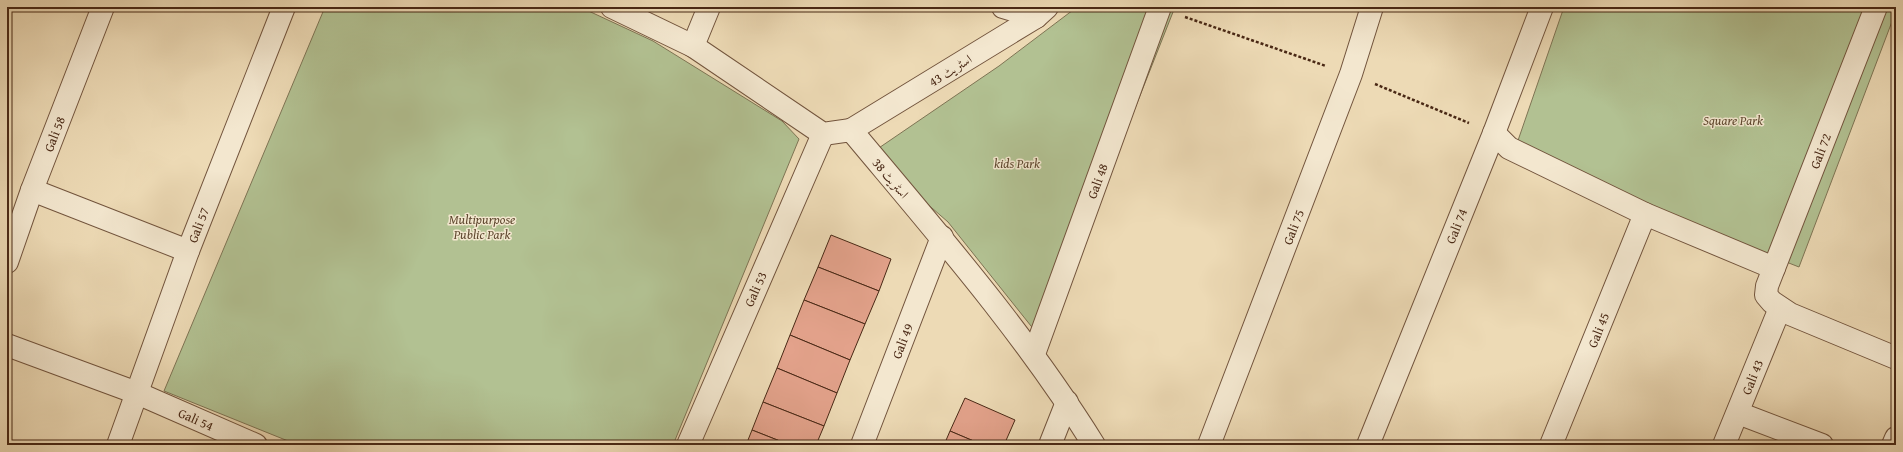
<svg xmlns="http://www.w3.org/2000/svg" width="1903" height="452" font-family="'Gentium Book Plus',Amiri,serif">
<style>
.green{fill:#b2c192;stroke:#7e7454}
.building{fill:#e3a28b;stroke:#492815}
.lines{fill:none;stroke-linecap:round;stroke-linejoin:round}
.minor-casing{stroke:#72543d;stroke-width:24}
.path{stroke:#492815;stroke-width:2.5;stroke-dasharray:3 2;stroke-linecap:butt}
.minor{stroke:#f3e7cf;stroke-width:22}
.labels{text-anchor:middle;stroke-width:3;stroke-linejoin:round;paint-order:stroke}
.street-label{font-size:13px;fill:#492815;stroke:#f3e7cf}
.park-label{font-size:13px;font-style:italic;fill:#5e472e;stroke:#f3e7cf}
</style>
<rect width="100%" height="100%" fill="#eddab5"/>
<filter id="stains"><feTurbulence type="fractalNoise" baseFrequency=".005" numOctaves="4"/><feColorMatrix values="0 0 0 0 .2 0 0 0 0 .09 0 0 0 0 .02 0 0 0 .5 -.17"/></filter>
<radialGradient id="worn" r=".72"><stop offset=".6" stop-color="#630" stop-opacity="0"/><stop offset="1" stop-color="#630" stop-opacity=".3"/></radialGradient>
<!-- green -->
<g class="green">
<polygon points="325,7 580,7 653,41 782,121 799,139 673,445 298,445 164,391"/>
<polygon points="1077,7 1175,7 1043,341 948,222 870,154 999,66"/>
<polygon points="1564,7 1896,7 1896,11 1799,267 1513,155"/>
</g>
<!-- building -->
<g class="building">
<polygon points="831,235 891,259 879,291 818,267"/>
<polygon points="818,267 879,291 865,324 804,300"/>
<polygon points="804,300 865,324 850,360 790,335"/>
<polygon points="790,335 850,360 837,393 777,368"/>
<polygon points="777,368 837,393 824,426 763,402"/>
<polygon points="965,398 1015,420 1004,445 983,445 950,431"/>
<polygon points="763,402 824,426 816,445 790,445 752,430"/>
<polygon points="752,430 790,445 746,445"/>
<polygon points="950,431 983,445 944,445"/>
</g>
<g class="lines">
<defs>
<g id="minor">
<path d="M612 7 693 46 823 134 851 130C937 233 1023 331 1094 445"/>
<polyline points="1003,7 1036,17"/>
<polyline points="1876,7 1767,286 1766,295 1772,302 1790,314 1896,358"/>
<polyline points="693,46 709,7"/>
<polyline points="851,130 1036,17 1047,7"/>
<polyline points="1494,133 1509,148 1645,214 1774,268"/>
<polyline points="32,190 188,251"/>
<polyline points="7,262 32,190 103,7"/>
<polyline points="7,345 137,393 256,445"/>
<polyline points="1034,354 1160,7"/>
<polyline points="1738,413 1822,445"/>
<polyline points="118,445 188,251 284,7"/>
<polyline points="688,445 823,134"/>
<polyline points="862,445 942,237"/>
<polyline points="1050,445 1067,402"/>
<polyline points="1209,445 1351,74 1372,7"/>
<polyline points="1368,445 1494,133 1542,7"/>
<polyline points="1551,445 1645,214"/>
<polyline points="1724,445 1780,308"/>
<polyline points="1893,445 1896,438"/>
</g>
</defs>
<!-- minor casing -->
<use href="#minor" class="minor-casing"/>
<!-- path -->
<g class="path">
<polyline points="1185,17 1326,66"/>
<polyline points="1375,84 1469,123"/>
</g>
<!-- minor -->
<use href="#minor" class="minor"/>
</g>
<g class="labels">
<!-- street labels -->
<g class="street-label">
<text transform="translate(950 70) rotate(-32)" y="5">اسٹریٹ 43</text>
<text transform="translate(54 134) rotate(-69)" y="5">Gali 58</text>
<text transform="translate(1820 151) rotate(-69)" y="5">Gali 72</text>
<text transform="translate(891 178) rotate(50)" y="5">اسٹریٹ 38</text>
<text transform="translate(1097 181) rotate(-70)" y="5">Gali 48</text>
<text transform="translate(198 225) rotate(-69)" y="5">Gali 57</text>
<text transform="translate(1456 226) rotate(-68)" y="5">Gali 74</text>
<text transform="translate(1293 227) rotate(-69)" y="5">Gali 75</text>
<text transform="translate(755 289) rotate(-66)" y="5">Gali 53</text>
<text transform="translate(1598 330) rotate(-68)" y="5">Gali 45</text>
<text transform="translate(902 341) rotate(-69)" y="5">Gali 49</text>
<text transform="translate(1752 377) rotate(-68)" y="5">Gali 43</text>
<text transform="translate(196 419) rotate(24)" y="5">Gali 54</text>
</g>
<!-- park labels -->
<g class="park-label">
<text x="1733" y="125">Square Park</text>
<text x="1017" y="168">kids Park</text>
<text x="482" y="224">Multipurpose<tspan x="482" dy="15">Public Park</tspan></text>
</g>
</g>
<!-- margin -->
<rect width="1903" height="452" fill="none" stroke="#eddab5" stroke-width="24"/>
<rect x="8" y="8" width="1887" height="436" fill="none" stroke="#492815" stroke-width="2"/>
<rect x="12" y="12" width="1879" height="428" fill="none" stroke="#492815"/>
<rect width="100%" height="100%" filter="url(#stains)"/>
<rect width="100%" height="100%" fill="url(#worn)"/>
</svg>
